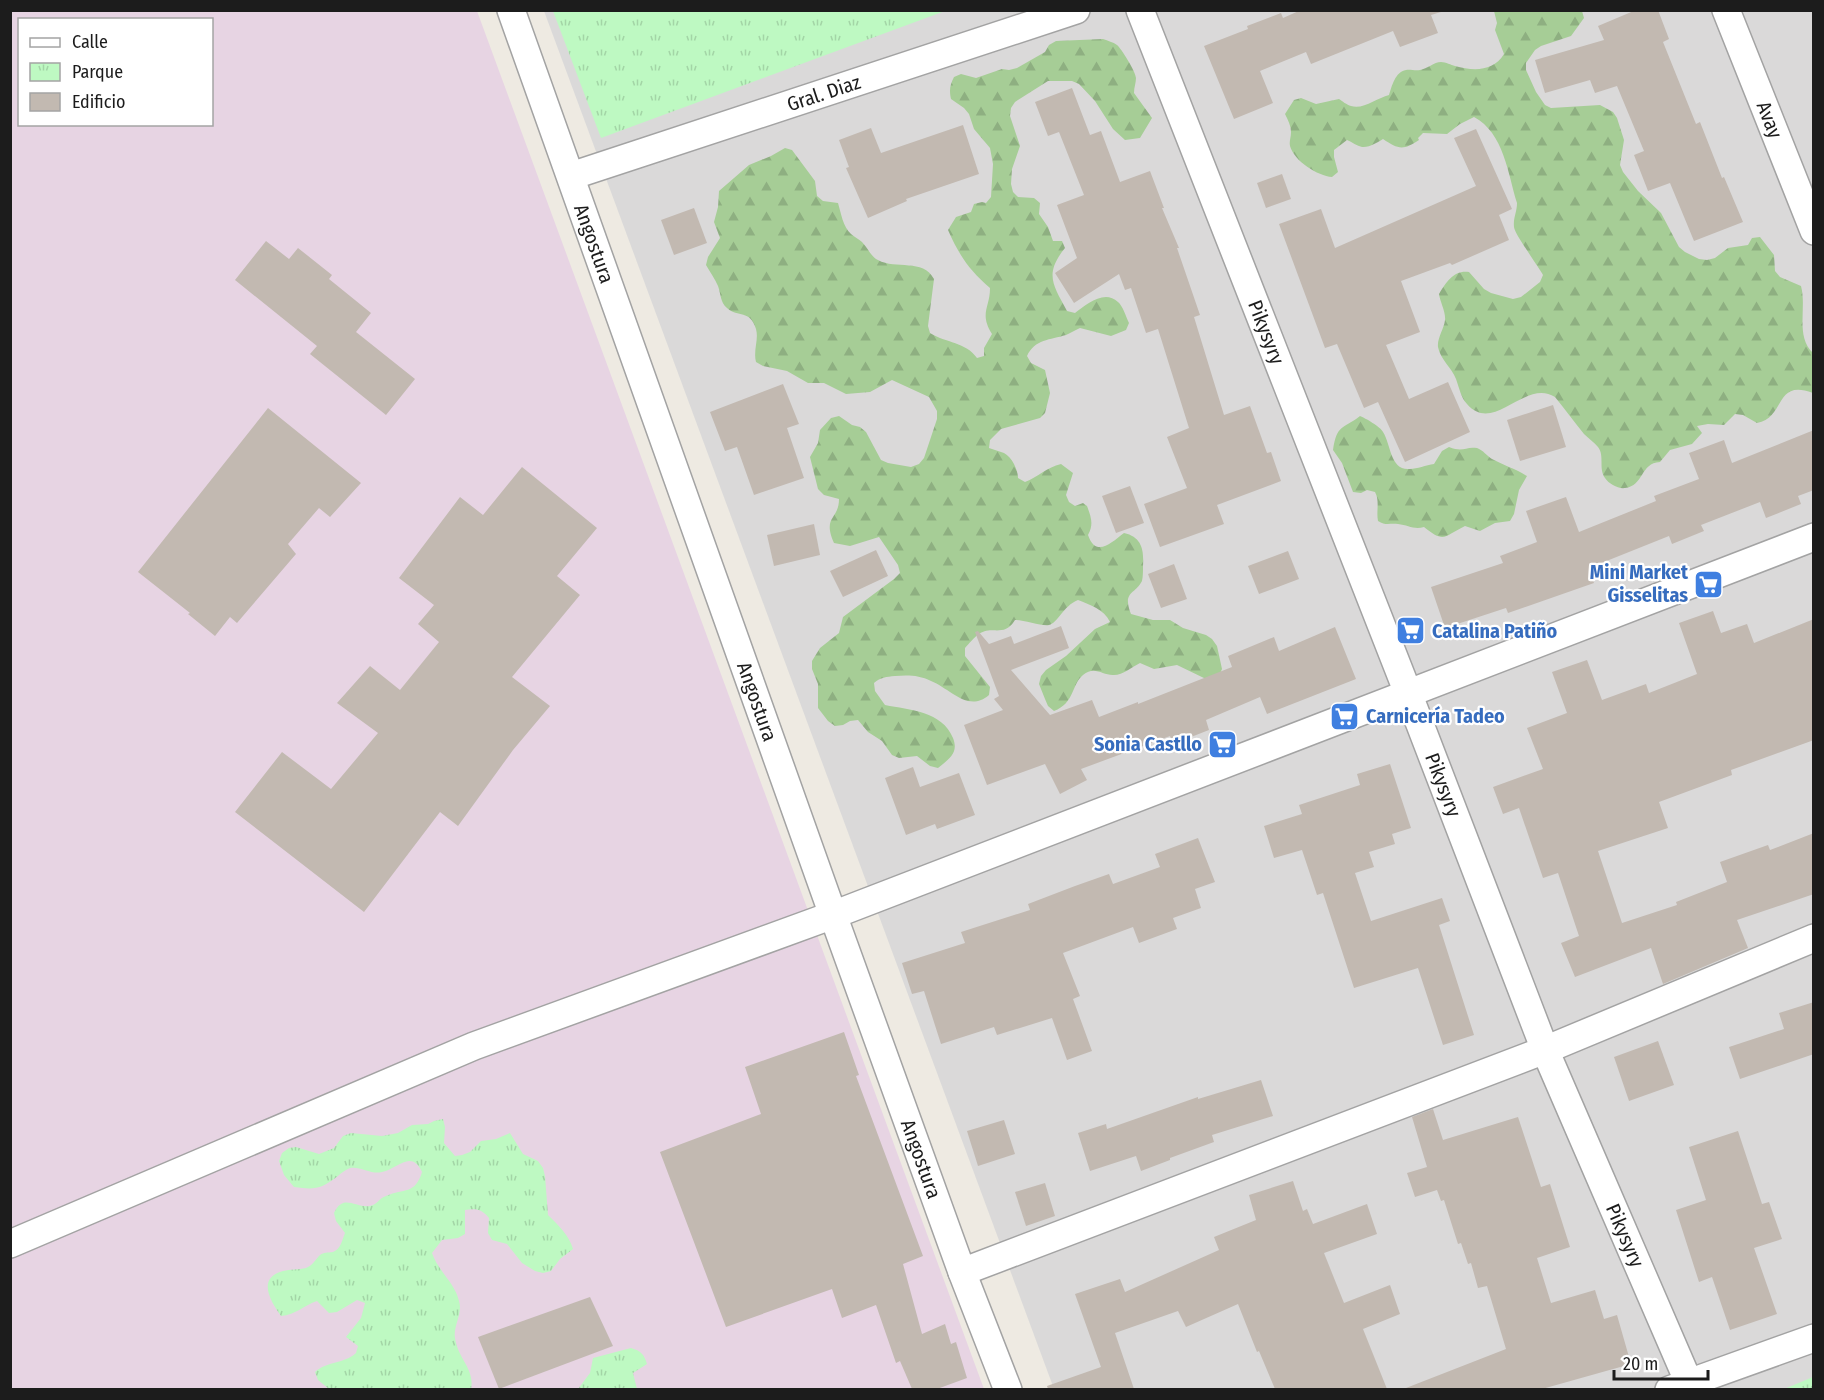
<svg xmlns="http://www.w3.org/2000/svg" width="1824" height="1400" font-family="'Fira Sans Condensed',sans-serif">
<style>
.residential{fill:#dad9d9}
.industrial{fill:#e7d4e3;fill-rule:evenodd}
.forest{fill:url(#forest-firs)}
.park{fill:url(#park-tufts)}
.building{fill:#c2b9b1}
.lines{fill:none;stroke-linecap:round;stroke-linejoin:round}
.minor-casing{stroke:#a3a3a3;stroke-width:30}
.minor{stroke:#fff;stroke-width:27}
.labels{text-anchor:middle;stroke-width:4.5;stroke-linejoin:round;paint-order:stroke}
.street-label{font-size:20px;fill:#1c1c1c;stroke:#fff}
.shop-label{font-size:20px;font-weight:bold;fill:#366cbe;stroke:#fff;text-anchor:end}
</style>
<defs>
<pattern id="forest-firs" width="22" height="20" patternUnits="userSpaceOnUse" patternTransform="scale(1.5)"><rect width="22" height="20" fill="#a6cd96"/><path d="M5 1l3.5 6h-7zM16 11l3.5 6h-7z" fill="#8eaf81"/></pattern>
<pattern id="park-tufts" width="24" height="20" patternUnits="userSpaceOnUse" patternTransform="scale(1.5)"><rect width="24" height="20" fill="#bef9c2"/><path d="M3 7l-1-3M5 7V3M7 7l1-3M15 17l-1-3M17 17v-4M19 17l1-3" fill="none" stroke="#a3d5a6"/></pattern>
</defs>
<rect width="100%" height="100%" fill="#eeeae2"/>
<!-- residential -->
<polygon class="residential" points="544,11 1813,11 1813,1389 1054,1389"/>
<!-- industrial -->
<path class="industrial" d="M10 11H477L984 1389H11ZM20 20H212V124H20Z"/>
<!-- forest -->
<g class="forest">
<path d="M1494 11H1582L1584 18 1571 36 1541 46 1535 50 1526 63V70L1536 92 1545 105 1551 108 1600 105 1613 112 1617 118 1624 140 1620 165 1623 172 1638 191 1661 213 1679 247 1685 252 1699 259 1707 260 1715 258 1728 248 1748 245 1752 238 1760 237 1774 255 1775 271 1780 277 1801 286C1807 308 1795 336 1813 353V393C1774 378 1786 418 1757 423L1743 415 1735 414 1724 425 1708 424 1697 426 1702 433 1692 444 1670 450 1660 462C1640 463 1644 486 1625 488 1618 489 1609 484 1605 478 1598 468 1605 456 1598 447 1594 442 1588 438 1584 434 1574 422 1565 409 1555 397 1525 378 1494 435 1467 404 1461 398 1459 387 1456 379 1452 368 1440 359 1438 347 1437 338 1444 329 1445 320 1446 312 1440 302 1439 294 1447 281 1454 270 1469 272L1484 289 1491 293 1513 299 1521 297 1540 282 1543 275C1538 266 1514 233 1514 227 1513 218 1517 212 1517 203 1508 174 1504 133 1474 117L1460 124 1447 134 1423 133 1418 138 1419 140C1403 151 1398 149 1383 139 1378 142 1369 148 1362 147 1357 146 1352 142 1347 140L1334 150V157L1338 172 1332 177C1318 176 1294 161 1290 146 1289 141 1291 138 1291 132 1291 126 1288 120 1285 114L1294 100 1301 98 1316 104 1339 99C1342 101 1347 105 1351 106 1363 110 1377 98 1389 95 1392 86 1395 72 1406 70 1410 69 1415 71 1420 70 1427 69 1434 62 1441 62 1446 62 1451 65 1455 66 1473 71 1493 72 1504 54L1495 30 1497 23Z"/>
<path d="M1103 39C1108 41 1113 42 1117 45 1121 48 1136 72 1136 78 1136 83 1134 87 1134 93L1152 118 1140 138 1125 140 1113 129 1095 101 1079 84 1072 81H1048L1015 102 1011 108 1010 116 1020 146 1012 169 1011 184 1013 192 1018 197 1034 198 1040 203 1039 214 1048 227 1053 241H1062L1065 248C1044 274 1053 285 1067 311L1075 313C1086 305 1104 289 1118 302 1123 306 1126 317 1129 323L1126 330 1111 336 1080 328C1075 330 1071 333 1066 335 1050 340 1035 339 1027 356L1031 363 1045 370 1050 393 1045 413 1040 418 1001 429 990 440 989 448C994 450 999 451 1004 453 1012 457 1018 470 1018 478L1025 482C1038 477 1047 467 1061 464L1073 473 1066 495 1069 502 1075 506 1083 503 1087 506C1091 517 1094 524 1088 535 1096 558 1111 543 1124 533 1142 537 1144 550 1143 566 1143 570 1143 577 1142 581 1135 595 1122 591 1131 614L1153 620H1170L1183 628 1206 635 1212 639 1217 646 1222 669 1219 676 1206 679 1177 665 1154 669 1140 663C1132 667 1123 675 1114 675 1103 676 1095 665 1083 675 1071 685 1075 703 1054 711L1048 706 1045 699 1039 684 1041 676 1046 670 1066 656 1095 629 1110 622C1104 609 1090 605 1078 600 1063 606 1058 623 1049 625 1044 627 1024 620 1015 620 1004 638 993 625 979 634 974 637 969 644 965 648V656L990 687 989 695C968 713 951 689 931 681 919 675 908 675 895 676 886 677 881 677 874 683L875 691 885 705C910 710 942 711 953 738 959 753 949 759 938 768L930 766 917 756 899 758 892 755 882 741 868 732 858 720 850 721 843 725 835 726 828 721 818 708V684L812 669V661L820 648 839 633 843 617 894 579 900 573 898 565 879 537 850 546 834 543C822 516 839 520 839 499L824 495 818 489 810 457 818 443 820 430 831 418 839 416 852 425 860 427 866 432 881 460 888 463 911 467 919 464 924 458 937 419V411L929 397 892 380 870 392 846 394 824 383H808L787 371 763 366 756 362C753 350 759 340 756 329 750 309 738 318 727 308 720 302 721 294 718 286 715 279 710 272 706 265L708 257 720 238 714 222 718 207 719 191 749 165 771 156 785 148 792 150 815 181 817 196 823 201 838 203C841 213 843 227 851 234 854 237 859 239 862 242 868 248 871 257 878 260 896 270 923 258 934 279L928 326 930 333C946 343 966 342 977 358L984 356V348L992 334C979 313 990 308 990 288 969 270 959 255 948 230L956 217 971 212 974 204 982 202 986 203 991 197 993 164 990 148 974 129 969 114 964 108 951 99C949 90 950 85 954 77L961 74 976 78 1002 69 1009 70 1017 68 1045 52 1049 45 1056 41Z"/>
<path d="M1360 416C1365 418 1381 427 1383 432 1391 444 1390 471 1410 469 1417 469 1426 465 1434 464L1442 451 1449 447C1464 453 1465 446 1477 448 1483 450 1487 456 1492 459 1503 465 1516 469 1527 476L1519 490 1514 514 1510 521 1495 523 1480 531 1465 526C1444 536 1445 544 1424 527 1414 530 1408 525 1398 524 1389 523 1386 526 1378 521 1376 511 1380 501 1375 492L1367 490 1361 493 1353 492 1342 463 1333 450C1337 424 1342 430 1360 416Z"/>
</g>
<!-- park -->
<g class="park">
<polygon points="553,11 553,10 945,11 601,138"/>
<path d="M443 1119 445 1127 444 1143 455 1156 462 1155 470 1152 481 1141 496 1139 510 1133 523 1154 538 1161 543 1168 545 1176 548 1215C558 1225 569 1235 573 1249L560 1259 551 1271 543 1273 535 1271 522 1263 507 1244 492 1240 488 1233 489 1218C482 1209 476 1208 465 1210V1234L458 1238 442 1240 432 1253C438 1271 455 1283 459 1301 463 1314 453 1326 455 1338 458 1359 475 1369 471 1389H329L318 1380 315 1372C327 1361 344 1364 356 1353L358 1346 346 1337 361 1318 365 1303 357 1300 337 1312 329 1313 317 1301C304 1305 296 1315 281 1316 271 1302 256 1278 283 1271 290 1269 299 1270 306 1268 313 1265 315 1260 320 1255 324 1252 327 1253 333 1252 341 1249 342 1240 345 1233L336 1221 334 1213C343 1193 355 1208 370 1206 377 1205 379 1198 386 1196 404 1188 415 1195 422 1172 411 1149 398 1169 382 1172 372 1175 360 1166 350 1168 345 1170 341 1173 338 1176 321 1189 315 1190 294 1187L284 1175 279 1161 282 1153 289 1148 296 1147 319 1154 334 1148 343 1136 351 1133 382 1136 398 1133 412 1125 428 1124 434 1121Z"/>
<path d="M631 1348C641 1351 644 1354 647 1364L633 1373 637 1389H578L590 1373 593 1358Z"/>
<polygon points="1813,1377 1813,1389 1784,1389"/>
</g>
<!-- building -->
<g class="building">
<polygon points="1301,10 1440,10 1441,12 1431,15 1438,33 1400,47 1393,31 1311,64 1306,52 1260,71 1273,103 1234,119 1204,46 1248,29 1247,26 1281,13 1283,18"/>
<polygon points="1636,10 1658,10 1669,39 1663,42 1696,124 1700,122 1722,178 1724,177 1743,222 1694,241 1670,183 1648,191 1634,155 1644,151 1617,86 1595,93 1590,80 1545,93 1535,60 1604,40 1598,26"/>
<polygon points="1072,88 1090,135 1101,131 1120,182 1150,171 1164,208 1162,208 1179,248 1177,248 1200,315 1194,317 1224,415 1250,406 1267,453 1271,452 1281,481 1217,505 1224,524 1160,547 1144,504 1187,488 1167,437 1189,428 1158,329 1146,333 1131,288 1125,290 1119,274 1074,303 1055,273 1077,258 1057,205 1084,195 1059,132 1048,136 1035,102"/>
<polygon points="963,125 979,174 906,199 907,201 868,218 846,168 849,167 839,140 871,128 881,153"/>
<polygon points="1476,129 1512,209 1499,215 1509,240 1452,265 1450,263 1401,281 1420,332 1386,345 1409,399 1448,382 1470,432 1405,462 1378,402 1364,408 1337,344 1325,348 1279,224 1321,209 1335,248 1476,186 1454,138"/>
<polygon points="1282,174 1291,199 1266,208 1257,183"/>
<polygon points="694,208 707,243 674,255 661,220"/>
<polygon points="266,241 289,259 298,248 332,275 329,279 371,313 356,332 415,379 386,415 310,354 317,346 235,280"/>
<polygon points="783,384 799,424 787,428 804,478 754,495 737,447 725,451 710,412"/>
<polygon points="1553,405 1566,447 1520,461 1507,420"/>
<polygon points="268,408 361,483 330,517 319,508 288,544 296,554 237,623 230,617 215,636 188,614 190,613 138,572"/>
<polygon points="1814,430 1814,490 1798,496 1801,504 1766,518 1760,502 1701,525 1704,531 1672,544 1669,536 1589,568 1594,583 1508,613 1506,608 1445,628 1431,587 1503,563 1500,556 1537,542 1526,511 1566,497 1579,532 1656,501 1654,496 1699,479 1689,453 1724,440 1732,463"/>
<polygon points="522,467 597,528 557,576 580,595 512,677 550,706 513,750 458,826 440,812 364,912 235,812 282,752 331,789 378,733 337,703 370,666 400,690 439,642 418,624 434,605 399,578 460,497 483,515"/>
<polygon points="1130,486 1144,523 1116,533 1102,496"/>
<polygon points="814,524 820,555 774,566 767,535"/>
<polygon points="876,550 888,576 843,597 830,571"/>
<polygon points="1288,551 1299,579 1259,594 1248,566"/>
<polygon points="1174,564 1187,599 1161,608 1148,574"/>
<polygon points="1713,611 1721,633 1747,624 1754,643 1814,619 1814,740 1731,770 1732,775 1659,802 1668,828 1598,851 1622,923 1677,905 1676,902 1727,882 1720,862 1768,845 1770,850 1814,833 1814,894 1737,920 1748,948 1663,984 1651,948 1575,977 1561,943 1579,936 1558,873 1543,878 1519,808 1503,814 1493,787 1543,769 1527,728 1567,713 1552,672 1587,660 1602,700 1646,684 1649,693 1697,674 1679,623"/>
<polygon points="1061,626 1069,648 1011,670 1050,715 1092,700 1099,717 1138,702 1138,704 1232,667 1228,656 1274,637 1279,651 1335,627 1356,679 1267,714 1260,697 1206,720 1209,730 1173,744 1170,736 1081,769 1087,780 1060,794 1045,764 987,785 964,725 1003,710 994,699 999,696 975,632 978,631 989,644 1011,636 1014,644"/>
<polygon points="1390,764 1411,828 1392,834 1395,844 1369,852 1374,867 1355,873 1371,921 1442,898 1450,921 1439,925 1474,1035 1443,1045 1418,968 1354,988 1323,893 1317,895 1302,850 1274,858 1264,826 1302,814 1299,805 1360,785 1357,774"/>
<polygon points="913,767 920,787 959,773 975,815 937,829 935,824 906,835 885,778"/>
<polygon points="1198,838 1215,882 1195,889 1201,908 1173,918 1177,929 1139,943 1133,927 1063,953 1080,996 1073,999 1092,1051 1067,1060 1052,1018 997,1035 994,1027 941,1044 924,991 912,994 902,963 965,943 961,932 1030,910 1028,904 1075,886 1109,874 1113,884 1160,867 1155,854"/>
<polygon points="1814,1002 1814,1054 1740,1079 1729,1047 1784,1029 1779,1013"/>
<polygon points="844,1032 859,1075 856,1076 923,1256 903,1264 922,1334 945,1324 951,1344 956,1342 967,1378 937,1389 912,1389 900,1361 896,1363 876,1305 842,1318 832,1289 726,1327 660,1152 761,1114 745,1067"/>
<polygon points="1658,1041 1674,1085 1629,1101 1614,1057"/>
<polygon points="1261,1080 1273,1116 1212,1135 1214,1142 1170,1158 1170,1160 1141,1171 1136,1156 1090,1171 1078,1133 1106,1124 1107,1129 1198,1097 1198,1099"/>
<polygon points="1433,1109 1443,1140 1518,1117 1541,1187 1550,1184 1570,1247 1537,1258 1551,1303 1595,1290 1604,1319 1617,1315 1631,1364 1542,1389 1407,1389 1406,1388 1506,1349 1487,1286 1478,1288 1471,1263 1468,1264 1461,1243 1458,1244 1444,1200 1441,1201 1437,1190 1415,1197 1407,1173 1427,1167 1412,1117"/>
<polygon points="1004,1120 1015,1154 978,1166 967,1131"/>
<polygon points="1738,1131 1762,1204 1769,1202 1782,1239 1754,1248 1777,1314 1730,1330 1712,1277 1699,1282 1676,1210 1706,1200 1689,1147"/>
<polygon points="1293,1181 1303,1211 1307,1209 1313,1224 1367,1204 1377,1234 1324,1253 1344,1303 1390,1285 1400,1314 1363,1329 1387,1389 1275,1389 1259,1351 1257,1352 1238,1304 1186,1327 1178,1311 1115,1333 1134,1389 1048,1389 1047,1386 1101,1367 1075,1294 1120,1279 1125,1292 1219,1250 1214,1237 1256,1220 1249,1195"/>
<polygon points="1045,1183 1055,1216 1026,1226 1015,1192"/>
<polygon points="590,1297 613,1346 499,1389 478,1337"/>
</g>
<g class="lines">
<defs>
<g id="minor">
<path id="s1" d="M511 10 833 915 962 1272 1008 1390"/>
<path id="s2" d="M1140 10 1408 693 1545 1050 1692 1390"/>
<path id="s3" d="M1726 10 1814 231"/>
<path id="s4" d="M571 176 1076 10"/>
<polyline points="10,1244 474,1046 833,915 1814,537"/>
<polyline points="962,1272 1545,1050 1814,938"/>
<polyline points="1669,1390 1814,1338"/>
</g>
</defs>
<!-- minor casing -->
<use href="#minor" class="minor-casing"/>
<!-- minor -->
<use href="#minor" class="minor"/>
</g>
<!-- icons -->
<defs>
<symbol id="supermarket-square" viewBox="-11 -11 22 22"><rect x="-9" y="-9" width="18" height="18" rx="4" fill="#3f7fe0" stroke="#fff"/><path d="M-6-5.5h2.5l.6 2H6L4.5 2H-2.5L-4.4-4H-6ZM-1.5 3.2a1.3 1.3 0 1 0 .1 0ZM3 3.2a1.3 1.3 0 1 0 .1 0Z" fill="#fff"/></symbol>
</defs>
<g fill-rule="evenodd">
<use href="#supermarket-square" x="1692" y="568" width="33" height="33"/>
<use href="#supermarket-square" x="1394" y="614" width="33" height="33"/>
<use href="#supermarket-square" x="1328" y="700" width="33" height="33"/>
<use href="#supermarket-square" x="1206" y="728" width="33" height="33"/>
</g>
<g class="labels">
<!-- street labels -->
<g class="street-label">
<text dy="7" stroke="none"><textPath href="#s4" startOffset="266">Gral. Diaz</textPath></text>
<text dy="7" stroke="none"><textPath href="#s3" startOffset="118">Avay</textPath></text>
<text dy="7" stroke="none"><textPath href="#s1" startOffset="248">Angostura</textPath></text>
<text dy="7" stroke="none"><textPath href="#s2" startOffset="346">Pikysyry</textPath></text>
<text dy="7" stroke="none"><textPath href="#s1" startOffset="734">Angostura</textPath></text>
<text dy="7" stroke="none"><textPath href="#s2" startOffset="832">Pikysyry</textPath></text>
<text dy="7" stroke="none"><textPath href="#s1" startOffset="1220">Angostura</textPath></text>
<text dy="7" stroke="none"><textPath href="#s2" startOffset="1318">Pikysyry</textPath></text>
</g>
<!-- shop labels -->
<g class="shop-label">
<text x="1688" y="579">Mini Market<tspan x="1688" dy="23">Gisselitas</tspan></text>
<text x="1432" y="638" text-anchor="start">Catalina Patiño</text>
<text x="1366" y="723" text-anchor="start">Carnicería Tadeo</text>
<text x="1202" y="751">Sonia Castllo</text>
</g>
</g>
<!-- border -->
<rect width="1824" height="1400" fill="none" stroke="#1c1c1c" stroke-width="24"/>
<!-- legend -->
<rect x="18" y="18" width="195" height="108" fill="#ffffff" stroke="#a4a4a4" stroke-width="1.5"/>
<rect x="30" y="38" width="30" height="9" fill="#ffffff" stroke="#a4a4a4" stroke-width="1.5"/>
<text x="72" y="48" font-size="18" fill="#1c1c1c">Calle</text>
<rect x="30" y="63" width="30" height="18" fill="url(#park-tufts)" stroke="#a4a4a4" stroke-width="1.5"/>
<text x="72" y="78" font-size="18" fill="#1c1c1c">Parque</text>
<rect x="30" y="93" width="30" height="18" fill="#c2b9b1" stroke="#a4a4a4" stroke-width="1.5"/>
<text x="72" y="108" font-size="18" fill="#1c1c1c">Edificio</text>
<!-- scale -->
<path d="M1614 1370v9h94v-9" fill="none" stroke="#1c1c1c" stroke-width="3"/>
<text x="1623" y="1370" font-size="18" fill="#1c1c1c" stroke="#ffffff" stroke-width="4.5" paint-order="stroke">20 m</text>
</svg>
